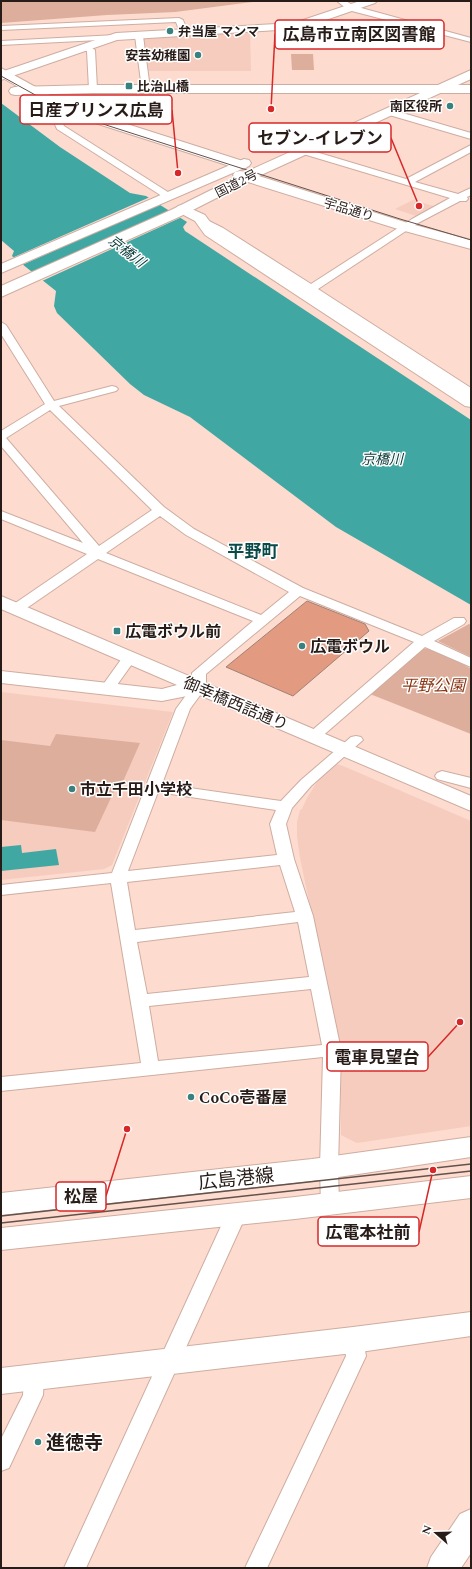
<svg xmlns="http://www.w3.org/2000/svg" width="472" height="1569" font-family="Spectral,'Noto Sans JP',serif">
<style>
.built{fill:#f6ccbe}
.green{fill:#ddae9c}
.water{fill:#41a7a3}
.pier{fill:#fddbce}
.building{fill:#e29b81;stroke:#a08176}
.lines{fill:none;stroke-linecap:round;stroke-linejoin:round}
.street-casing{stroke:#ceada1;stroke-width:2}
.secondary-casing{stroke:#ceada1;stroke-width:2}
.primary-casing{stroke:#ceada1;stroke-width:2}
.highway-casing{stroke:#ceada1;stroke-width:2}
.street{fill:#fff;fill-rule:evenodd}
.secondary{fill:#fff;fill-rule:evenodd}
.primary{fill:#fff;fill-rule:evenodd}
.highway{fill:#fff;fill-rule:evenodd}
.tram-far1{stroke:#63514b;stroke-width:1}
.tram{stroke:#63514b;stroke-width:1.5}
.poi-dot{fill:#38817e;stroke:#fff;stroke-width:1.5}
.labels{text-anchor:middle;stroke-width:3;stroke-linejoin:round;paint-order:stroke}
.far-poi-label{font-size:13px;font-weight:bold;fill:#281c18;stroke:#fff;text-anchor:start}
.far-street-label{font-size:13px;fill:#281c18;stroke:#fff}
.far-water-label{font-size:14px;font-style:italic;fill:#053735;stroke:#fff}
.poi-label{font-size:16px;font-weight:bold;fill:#281c18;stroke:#fff;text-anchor:start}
.park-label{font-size:16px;font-style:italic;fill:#8a3613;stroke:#fff}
.street-label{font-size:16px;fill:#281c18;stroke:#fff}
.neighbourhood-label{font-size:17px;font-weight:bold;fill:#0a4a48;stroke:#fff}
.near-street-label{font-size:19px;fill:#281c18;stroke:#fff}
.near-poi-label{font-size:19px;font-weight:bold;fill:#281c18;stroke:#fff;text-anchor:start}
.leader{fill:none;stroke:#d62828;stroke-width:1.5}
.callout-dot{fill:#d62828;stroke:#fff;stroke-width:1.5}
.callout{fill:#fff;stroke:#d62828;stroke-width:1.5}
.callout-label{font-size:17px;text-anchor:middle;font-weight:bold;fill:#281c18}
</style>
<rect width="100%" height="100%" fill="#fddbce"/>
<!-- built -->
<g class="built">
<polygon points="250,32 251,71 148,71 143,39"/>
<polygon points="413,200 437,207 419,217 395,209"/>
<polygon points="1,692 173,712 112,865 104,869 1,880"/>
<polygon points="336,764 343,766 471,821 471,1126 357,1143 341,1135 341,1059 342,1058 300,858 297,836 297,822 300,810 302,809 307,798 317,782"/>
</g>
<!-- green -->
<g class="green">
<polygon points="1,1 260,1 175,12 107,15 1,23"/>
<polygon points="291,54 313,54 314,70 292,70"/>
<polygon points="469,624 471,625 471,657 438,641"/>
<polygon points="430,648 456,660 471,669 471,734 370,694 423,649"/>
<polygon points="56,734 140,743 121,786 116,787 95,832 1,820 1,740 50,746"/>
</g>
<!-- water -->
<g class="water">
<polygon points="1,103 60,147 130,193 146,196 187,222 183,227 185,231 471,420 471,605 336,527 190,417 144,395 130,384 57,313 54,306 56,291 12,256 14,251 1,240"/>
<polygon points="21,845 22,853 56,849 59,865 1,871 1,847"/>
</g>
<!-- pier -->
<g class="pier">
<polygon points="150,197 160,204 22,265 12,258"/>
<polygon points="172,211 182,217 42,281 32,274"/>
</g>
<!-- building -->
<polygon class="building" points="307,601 365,624 369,631 293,696 226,667"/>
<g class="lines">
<defs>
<g id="street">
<polygon points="337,1 346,1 354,6 471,38 471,42 348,10"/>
<polygon points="179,18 183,20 188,33 187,35 181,35 176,22 1,30 1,26"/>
<polygon points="136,34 142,34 143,36 150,89 146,92 142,89 135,36"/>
<polygon points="116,35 120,37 119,39 1,45 1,41"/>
<polygon points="83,46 89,46 95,50 97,89 96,91 93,92 89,89 87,51 83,50"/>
<path d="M75 109 79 112 62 121 64 126 171 194 173 196 171 198H165L57 129 53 120C58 113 67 112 75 109Z"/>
<polygon points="389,109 471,133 471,139 386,114 385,112 386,110"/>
<polygon points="471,145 471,152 415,182 458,194 471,188 471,195 467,197 468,199 466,201 460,201 418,223 318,289 471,388 471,396 467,395 198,221 203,218 223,228 311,284 412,219 450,198 300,153 298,151 300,149 306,149 406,179"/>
<path d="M1 322 6 325 54 401 112 386 116 387 118 389 116 391 59 406 164 507 194 529 303 588 422 636 454 618H464L466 621 464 624 434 641 471 658V667L425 647 319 739 314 740 309 739 307 736 309 733 414 642 300 596 206 674V687L190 709 162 784 281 801 301 780 351 737 356 736 361 737 363 740 311 786 292 808 286 824 294 859 313 916 341 1050 338 1168 339 1205 337 1210 330 1213 323 1210 321 1205 320 1168 323 1057 1 1091V1077L141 1063 111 883 1 895V885L112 873 176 709 192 687V673L253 621 98 559 21 612H11L9 609 11 606 87 554 1 519V511L83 543 1 446V431L45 404 1 334ZM50 410 152 510 99 546 6 438ZM160 516 186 535 289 592 261 615 106 553ZM158 792 276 810 270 824 277 855 128 871ZM280 865 295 912 135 930 127 882ZM298 922 309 977 147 994 137 942ZM311 989 322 1045 158 1061 149 1006Z"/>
<polygon points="130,653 135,654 137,657 112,692 107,693 102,692 100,689 102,686 125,654"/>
<polygon points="442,771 471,778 471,788 437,779 435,776 437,773"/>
<polygon points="237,1205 244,1208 247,1213 86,1568 64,1568 227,1213 230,1208"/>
<polygon points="353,1331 360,1334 363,1340 366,1356 267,1568 245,1568 346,1356 343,1340 346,1334"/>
<polygon points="34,1368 41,1371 44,1377 43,1395 9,1468 1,1471 1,1439 23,1395 24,1377 27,1371"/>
</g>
<g id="secondary">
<polygon points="360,1 377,1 375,3 317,23 294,29 117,40 1,80 1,72 116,33 294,23"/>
<polygon points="93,85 471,85 471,93 93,93 15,95 11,94 9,91 11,88 15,87"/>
<polygon points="183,205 205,215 215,229 471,395 471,407 465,406 205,235 195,221 178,212 176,209 178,206"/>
<polygon points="1,596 471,796 471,811 197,694 162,701 1,683 1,671 162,689 177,685 1,609"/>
<polygon points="471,1137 471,1157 312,1181 1,1215 1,1193 312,1159"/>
<polygon points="471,1176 471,1198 295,1219 1,1250 1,1228 295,1197"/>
<polygon points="471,1312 471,1336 353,1353 1,1394 1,1368 353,1327"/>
<polygon points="471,1509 471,1553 461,1568 427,1568 431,1557 460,1514"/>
</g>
<polygon id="primary" points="1,68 61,101 80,109 246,162 248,165 246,168 236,168 70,115 53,107 1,77"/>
<g id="highway">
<polygon points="471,70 471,79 259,176 411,224 471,240 471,249 401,230 248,182 181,216 1,297 1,286 171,210 235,178 233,175 235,172 240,171 246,172"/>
<polygon points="244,159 249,160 251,163 249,166 1,273 1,264"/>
</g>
</defs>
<!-- street casing -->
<use href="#street" class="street-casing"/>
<!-- secondary casing -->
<use href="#secondary" class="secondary-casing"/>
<!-- primary casing -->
<use href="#primary" class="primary-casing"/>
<!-- highway casing -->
<use href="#highway" class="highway-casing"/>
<!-- street -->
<use href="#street" class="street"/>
<!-- secondary -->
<use href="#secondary" class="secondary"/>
<!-- primary -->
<use href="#primary" class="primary"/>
<!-- highway -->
<use href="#highway" class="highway"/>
<!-- tram-far1 -->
<polyline class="tram-far1" points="1,76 48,102 81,117 400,219 471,240"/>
<!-- tram -->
<g class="tram">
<polyline points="1,1216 471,1164"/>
<polyline points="1,1223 471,1171"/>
</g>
</g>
<!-- markers -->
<g class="poi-dot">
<circle cx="170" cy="31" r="4"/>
<circle cx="198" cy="55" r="4"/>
<rect x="125" y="82" width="8" height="8" rx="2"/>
<circle cx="450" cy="106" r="4"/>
<rect x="113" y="627" width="8" height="8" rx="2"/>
<circle cx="302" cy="646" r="4"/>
<circle cx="72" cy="789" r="4"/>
<circle cx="191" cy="1097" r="4"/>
<circle cx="38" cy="1442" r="4"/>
</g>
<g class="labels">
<!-- far-poi labels -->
<g class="far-poi-label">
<text x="178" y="36">弁当屋 マンマ</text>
<text x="190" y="60" text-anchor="end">安芸幼稚園</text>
<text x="137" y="91">比治山橋</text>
<text x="442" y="111" text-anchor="end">南区役所</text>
</g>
<!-- far-street labels -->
<g class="far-street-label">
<text transform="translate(236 183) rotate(-27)" y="5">国道2号</text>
<text transform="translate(349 209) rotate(17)" y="5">宇品通り</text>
</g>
<!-- far-water labels -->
<g class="far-water-label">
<text transform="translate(127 251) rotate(38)" y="5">京橋川</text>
<text x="382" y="464">京橋川</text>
</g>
<!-- poi labels -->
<g class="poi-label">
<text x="125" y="637">広電ボウル前</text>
<text x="310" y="652">広電ボウル</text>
<text x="80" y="795">市立千田小学校</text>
<text x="199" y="1103">CoCo壱番屋</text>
</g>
<!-- park labels -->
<g class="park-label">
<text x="433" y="691">平野公園</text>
</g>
<!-- street labels -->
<g class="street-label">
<text transform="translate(236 703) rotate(23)" y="6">御幸橋西詰通り</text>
</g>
<!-- neighbourhood labels -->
<g class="neighbourhood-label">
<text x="253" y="557">平野町</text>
</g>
<!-- near-street labels -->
<g class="near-street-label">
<text transform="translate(236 1178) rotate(-6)" y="7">広島港線</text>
</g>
<!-- near-poi labels -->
<g class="near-poi-label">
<text x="46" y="1449">進徳寺</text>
</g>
</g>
<!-- callouts -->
<path class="leader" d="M271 109L275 34M178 173L172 110M419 206L391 138M460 1022L428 1057M127 1129L106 1196M433 1170L419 1232"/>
<g class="callout-dot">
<circle cx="271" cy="109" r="4"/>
<circle cx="178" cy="173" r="4"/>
<circle cx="419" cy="206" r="4"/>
<circle cx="460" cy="1022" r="4"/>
<circle cx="127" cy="1129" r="4"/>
<circle cx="433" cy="1170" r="4"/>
</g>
<g class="callout">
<rect x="275" y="20" width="169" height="29" rx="4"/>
<rect x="20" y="95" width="152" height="29" rx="4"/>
<rect x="249" y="123" width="142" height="29" rx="4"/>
<rect x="327" y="1042" width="101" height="29" rx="4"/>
<rect x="56" y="1182" width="50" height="29" rx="4"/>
<rect x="318" y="1217" width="101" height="29" rx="4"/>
</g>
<g class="callout-label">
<text x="359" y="40">広島市立南区図書館</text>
<text x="96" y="116">日産プリンス広島</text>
<text x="320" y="144">セブン-イレブン</text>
<text x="377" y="1063">電車見望台</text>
<text x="81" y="1202">松屋</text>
<text x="368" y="1238">広電本社前</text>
</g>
<!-- border -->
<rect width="472" height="1569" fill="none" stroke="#281c18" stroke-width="4"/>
<!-- north arrow -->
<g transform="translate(436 1533) rotate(290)" stroke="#ffffff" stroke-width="3" paint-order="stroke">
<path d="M0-3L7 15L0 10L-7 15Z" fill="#281c18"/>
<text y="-6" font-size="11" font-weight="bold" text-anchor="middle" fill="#281c18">N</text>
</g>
</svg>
